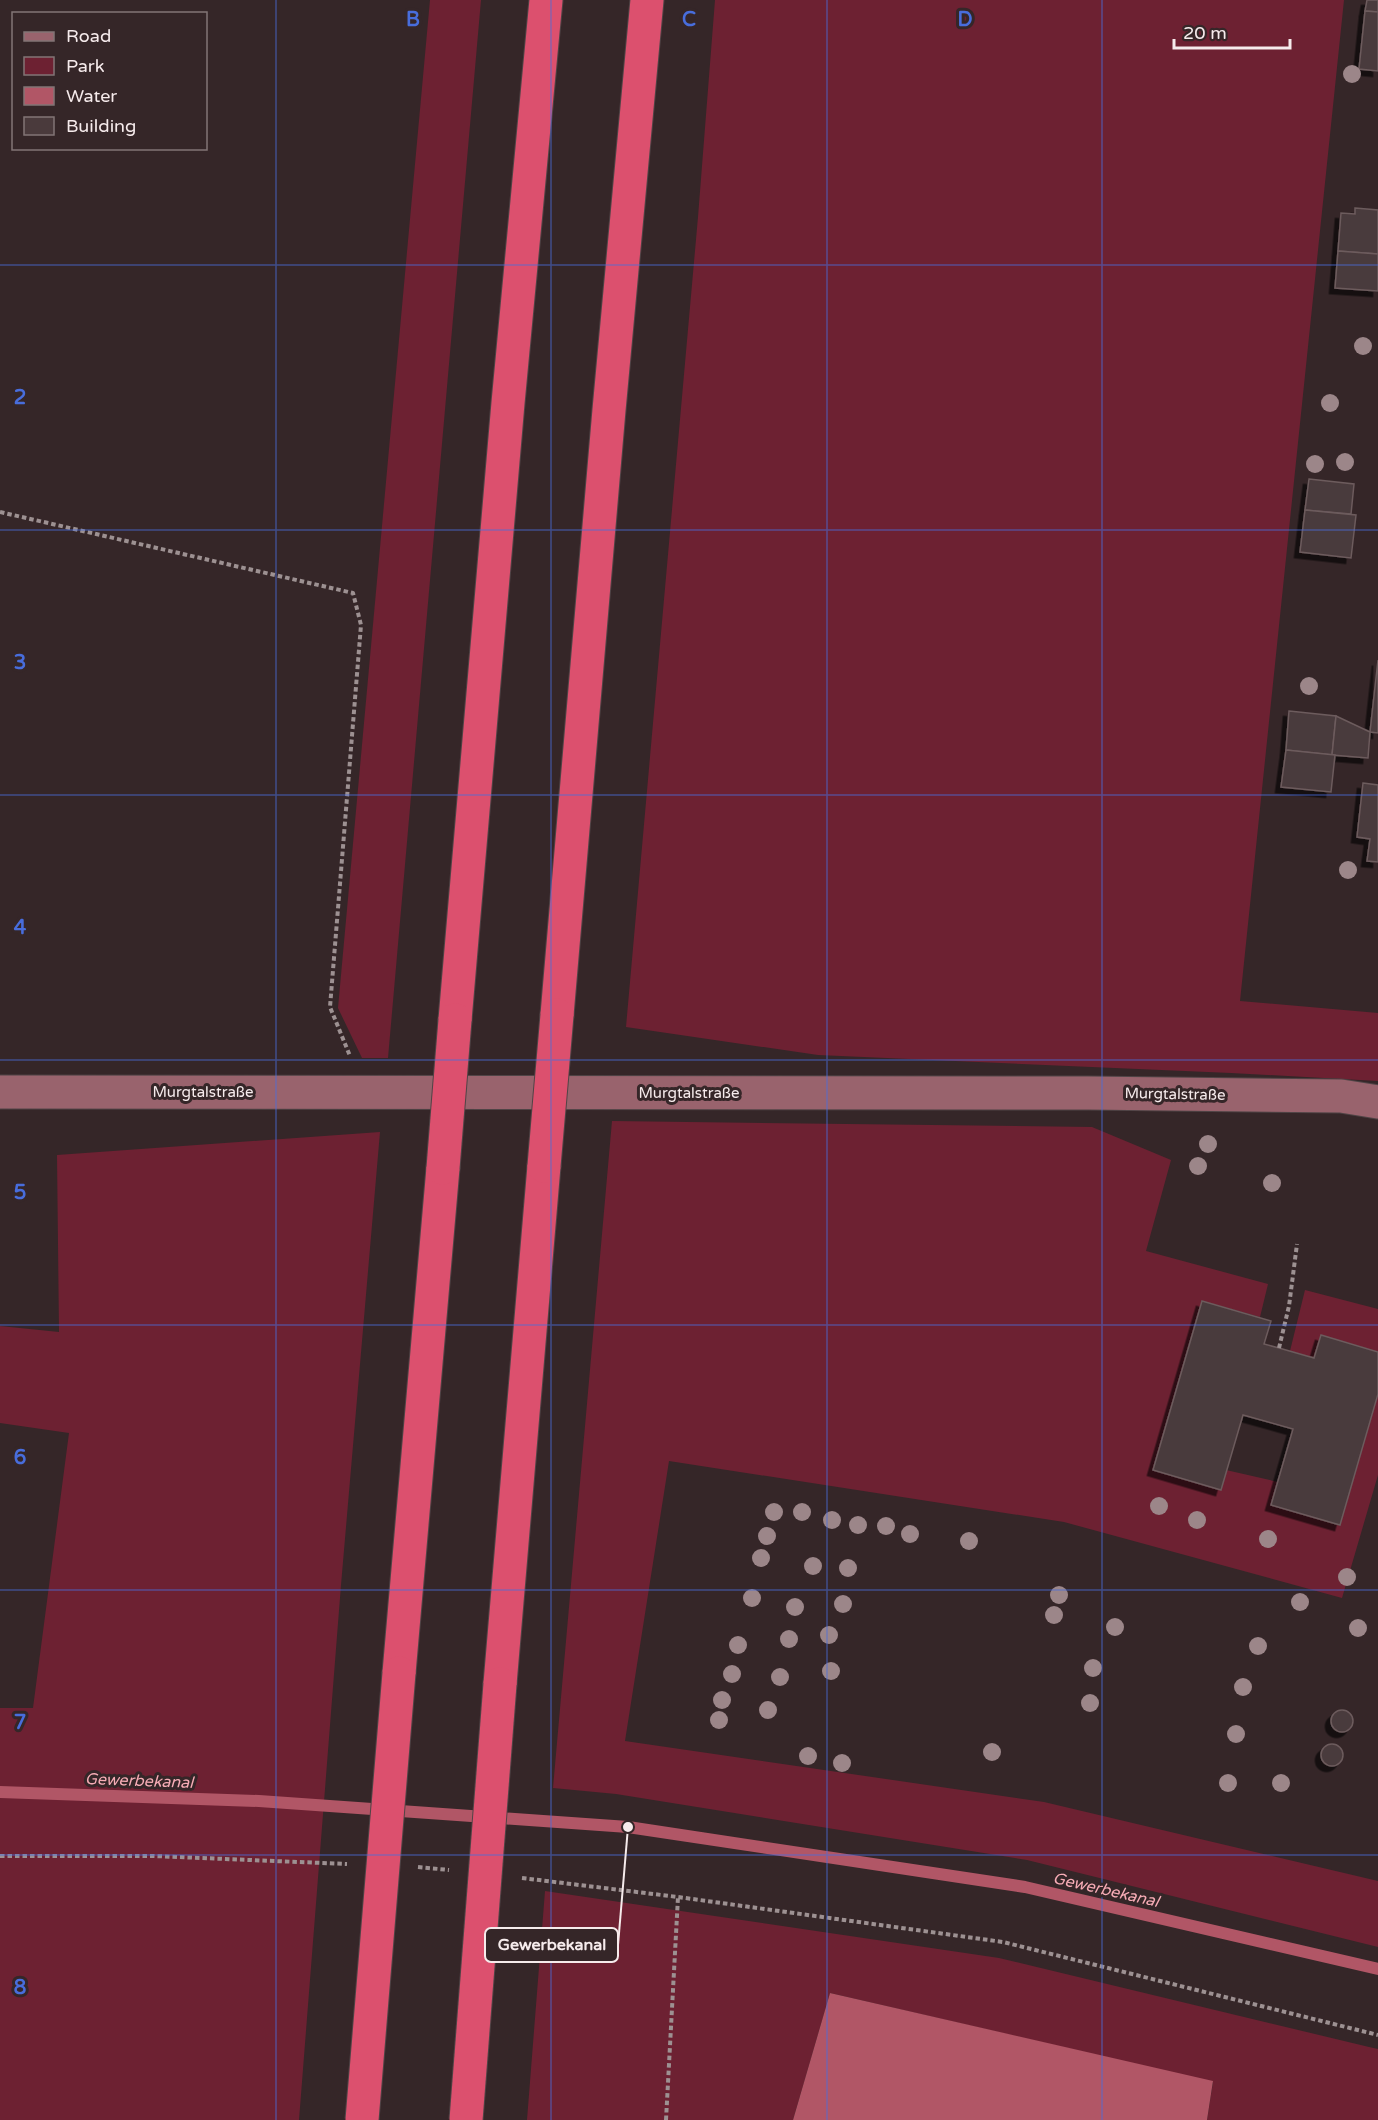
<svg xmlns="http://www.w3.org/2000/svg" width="1378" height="2120" font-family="'Varela Round',sans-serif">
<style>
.green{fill:#6d2132}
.water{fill:#b15666}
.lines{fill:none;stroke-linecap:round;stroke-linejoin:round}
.stream{stroke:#b15666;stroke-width:12}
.building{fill:#4a3a3c;stroke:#6c5b5d;stroke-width:1.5;filter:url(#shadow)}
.secondary-casing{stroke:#504446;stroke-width:35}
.motorway-casing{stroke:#504446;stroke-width:35}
.path{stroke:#9d9192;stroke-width:4;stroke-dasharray:4.5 3;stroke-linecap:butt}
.secondary{stroke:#99636d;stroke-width:33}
.motorway{stroke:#dc506e;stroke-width:33}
.motorway-bridge-casing{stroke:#504446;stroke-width:35;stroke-linecap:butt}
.motorway-bridge{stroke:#dc506e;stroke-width:33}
.tree{fill:#9c8689}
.grid{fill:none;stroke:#486ddc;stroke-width:1.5;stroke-opacity:0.55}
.labels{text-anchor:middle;stroke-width:6;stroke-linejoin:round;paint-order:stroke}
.street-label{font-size:15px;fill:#f6ebec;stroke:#352628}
.water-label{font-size:16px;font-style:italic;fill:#f7acb6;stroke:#352628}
.grid-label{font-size:20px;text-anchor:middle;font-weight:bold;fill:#486ddc;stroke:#352628;stroke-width:6;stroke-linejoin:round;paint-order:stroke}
.leader{fill:none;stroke:#f6ebec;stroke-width:2}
.callout-dot{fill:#f6ebec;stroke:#352628;stroke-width:2}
.callout{fill:#352628;stroke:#f6ebec;stroke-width:2}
.callout-label{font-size:16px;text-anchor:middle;font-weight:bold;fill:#f6ebec}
</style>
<defs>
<filter id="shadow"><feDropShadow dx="-5.5" dy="5.5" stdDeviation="0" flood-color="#0009"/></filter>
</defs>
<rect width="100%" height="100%" fill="#352628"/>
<!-- green -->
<g class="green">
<polygon points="430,0 481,0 388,1058 362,1058 338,1008"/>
<polygon points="715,0 1344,0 1240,1001 1378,1013 1378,1081 1231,1073 818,1055 626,1027 698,217"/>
<polygon points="612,1121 1092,1127 1171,1160 1146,1251 1268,1284 1260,1317 1202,1301 1153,1470 1220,1490 1226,1470 1278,1482 1271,1505 1339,1525 1378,1394 1378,1475 1342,1598 1064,1522 669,1461 625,1741 1044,1802 1378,1881 1378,1947 1027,1860 616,1794 553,1788"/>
<polygon points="380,1132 341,1585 299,2120 0,2120 0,1708 33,1708 69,1433 0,1423 0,1326 59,1332 57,1155"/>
<polygon points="1305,1290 1378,1309 1378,1352 1321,1335 1314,1358 1290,1351"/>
<polygon points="545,1891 999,1958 1369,2047 1378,2049 1378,2120 1207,2120 1213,2082 830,1993 793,2120 527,2120"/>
</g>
<!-- water -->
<polygon class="water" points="830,1993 1213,2081 1207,2120 793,2120"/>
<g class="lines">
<!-- stream -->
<polyline class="stream" points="0,1792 259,1801 628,1827 1025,1887 1378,1969"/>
</g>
<!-- building -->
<g class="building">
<polygon points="1367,0 1378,0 1378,12 1365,11"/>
<polygon points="1365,11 1378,12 1378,71 1359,69"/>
<polygon points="1355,208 1378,210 1378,254 1338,251 1341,213 1355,214"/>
<polygon points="1338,251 1378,254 1378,291 1335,288"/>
<polygon points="1309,479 1354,484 1351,514 1305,510"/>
<polygon points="1305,510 1356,515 1351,558 1300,552"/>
<polygon points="1378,660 1378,733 1370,732"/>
<polygon points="1289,711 1336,716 1332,755 1286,750"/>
<polygon points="1336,716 1370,732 1368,758 1332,755"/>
<polygon points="1286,750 1335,755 1331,792 1281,787"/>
<polygon points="1363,783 1378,785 1378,862 1367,861 1370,839 1357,837"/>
<polygon points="1202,1301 1271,1321 1264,1344 1279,1348 1314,1358 1321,1335 1378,1352 1378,1394 1340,1525 1271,1505 1293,1429 1243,1415 1221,1490 1153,1470"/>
<circle cx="1342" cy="1721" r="11"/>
<circle cx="1332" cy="1755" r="11"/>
</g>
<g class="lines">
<defs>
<polyline id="secondary" points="0,1092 1088,1093 1341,1096 1378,1102"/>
<g id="motorway">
<polyline points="557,1015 609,410 647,0"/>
<polyline points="455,1020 508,403 546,0"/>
<polyline points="399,1673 443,1168"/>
<polyline points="500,1684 544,1166"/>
</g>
</defs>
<!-- secondary casing -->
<use href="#secondary" class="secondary-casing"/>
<!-- motorway casing -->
<use href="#motorway" class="motorway-casing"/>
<!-- path -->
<g class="path">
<polyline points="0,512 353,593 361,625 330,1007 350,1056"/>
<polyline points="1279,1348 1289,1306 1297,1244"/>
<polyline points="0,1856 153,1856 347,1864"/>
<polyline points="418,1867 449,1870"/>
<polyline points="522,1878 678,1897 1003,1942 1378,2035"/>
<polyline points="666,2120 678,1897"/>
</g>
<!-- secondary -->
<use href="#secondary" class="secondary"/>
<!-- motorway -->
<use href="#motorway" class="motorway"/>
<defs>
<g id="motorway-bridge">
<polyline points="544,1166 557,1015"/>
<polyline points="443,1168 455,1020"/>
<polyline points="362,2120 399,1673"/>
<polyline points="466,2120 500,1684"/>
</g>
</defs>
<!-- motorway-bridge casing -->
<use href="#motorway-bridge" class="motorway-bridge-casing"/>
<!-- motorway-bridge -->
<use href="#motorway-bridge" class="motorway-bridge"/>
</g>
<!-- trees -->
<g class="tree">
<circle cx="1352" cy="74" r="9"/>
<circle cx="1363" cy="346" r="9"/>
<circle cx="1330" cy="403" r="9"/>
<circle cx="1345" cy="462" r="9"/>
<circle cx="1315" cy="464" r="9"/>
<circle cx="1309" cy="686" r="9"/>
<circle cx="1348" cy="870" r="9"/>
<circle cx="1208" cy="1144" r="9"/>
<circle cx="1198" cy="1166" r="9"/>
<circle cx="1272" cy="1183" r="9"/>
<circle cx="1159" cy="1506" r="9"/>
<circle cx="774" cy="1512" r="9"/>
<circle cx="802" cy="1512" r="9"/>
<circle cx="832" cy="1520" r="9"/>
<circle cx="1197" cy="1520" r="9"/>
<circle cx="858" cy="1525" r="9"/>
<circle cx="886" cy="1526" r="9"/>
<circle cx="910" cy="1534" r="9"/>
<circle cx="767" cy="1536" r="9"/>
<circle cx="1268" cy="1539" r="9"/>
<circle cx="969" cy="1541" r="9"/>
<circle cx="761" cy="1558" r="9"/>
<circle cx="813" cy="1566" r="9"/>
<circle cx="848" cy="1568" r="9"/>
<circle cx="1347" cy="1577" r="9"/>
<circle cx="1059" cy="1595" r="9"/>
<circle cx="752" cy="1598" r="9"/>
<circle cx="1300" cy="1602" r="9"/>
<circle cx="843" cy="1604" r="9"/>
<circle cx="795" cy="1607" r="9"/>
<circle cx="1054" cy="1615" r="9"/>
<circle cx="1115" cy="1627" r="9"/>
<circle cx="1358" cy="1628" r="9"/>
<circle cx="829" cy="1635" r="9"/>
<circle cx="789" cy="1639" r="9"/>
<circle cx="738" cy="1645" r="9"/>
<circle cx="1258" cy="1646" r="9"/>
<circle cx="1093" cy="1668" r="9"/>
<circle cx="831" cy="1671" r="9"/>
<circle cx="732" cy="1674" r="9"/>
<circle cx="780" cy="1677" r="9"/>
<circle cx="1243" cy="1687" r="9"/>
<circle cx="722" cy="1700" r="9"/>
<circle cx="1090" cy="1703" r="9"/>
<circle cx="768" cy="1710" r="9"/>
<circle cx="719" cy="1720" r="9"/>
<circle cx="1236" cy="1734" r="9"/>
<circle cx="992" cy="1752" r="9"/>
<circle cx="808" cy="1756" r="9"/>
<circle cx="842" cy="1763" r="9"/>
<circle cx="1228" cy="1783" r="9"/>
<circle cx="1281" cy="1783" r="9"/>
</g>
<!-- grid -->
<path class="grid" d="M276 0V2120M551 0V2120M827 0V2120M1102 0V2120M0 265H1378M0 530H1378M0 795H1378M0 1060H1378M0 1325H1378M0 1590H1378M0 1855H1378"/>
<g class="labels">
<!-- street labels -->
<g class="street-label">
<text x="203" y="1097">Murgtalstraße</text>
<text x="689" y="1098">Murgtalstraße</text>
<text transform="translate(1175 1094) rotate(1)" y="5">Murgtalstraße</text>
</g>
<!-- water labels -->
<g class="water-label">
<text transform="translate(139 1780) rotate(2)" y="6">Gewerbekanal</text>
<text transform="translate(1106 1889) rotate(13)" y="6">Gewerbekanal</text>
</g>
</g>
<g class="grid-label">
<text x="413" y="26">B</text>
<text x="689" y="26">C</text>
<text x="965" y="26">D</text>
<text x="20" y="404">2</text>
<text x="20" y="669">3</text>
<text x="20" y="934">4</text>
<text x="20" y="1199">5</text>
<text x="20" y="1464">6</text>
<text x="20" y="1729">7</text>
<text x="20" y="1994">8</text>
</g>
<!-- callouts -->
<path class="leader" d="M628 1827L618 1945"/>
<circle class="callout-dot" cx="628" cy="1827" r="6"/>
<rect class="callout" x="485" y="1928" width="133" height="34" rx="6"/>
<g class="callout-label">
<text x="552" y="1950">Gewerbekanal</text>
</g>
<!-- legend -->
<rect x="12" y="12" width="195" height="138" fill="#352628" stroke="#827576" stroke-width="1.5"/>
<rect x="24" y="32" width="30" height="9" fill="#99636d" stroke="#827576" stroke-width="1.5"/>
<text x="66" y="42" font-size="18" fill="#f6ebec">Road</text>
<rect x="24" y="57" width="30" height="18" fill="#6d2132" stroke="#827576" stroke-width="1.5"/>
<text x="66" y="72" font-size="18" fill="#f6ebec">Park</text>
<rect x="24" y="87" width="30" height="18" fill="#b15666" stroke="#827576" stroke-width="1.5"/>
<text x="66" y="102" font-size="18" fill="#f6ebec">Water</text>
<rect x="24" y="117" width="30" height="18" fill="#4a3a3c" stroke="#827576" stroke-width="1.5"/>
<text x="66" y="132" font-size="18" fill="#f6ebec">Building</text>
<!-- scale -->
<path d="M1174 39v9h116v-9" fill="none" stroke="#f6ebec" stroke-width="3"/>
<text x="1183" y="39" font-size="18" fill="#f6ebec" stroke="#352628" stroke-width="4.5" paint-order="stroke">20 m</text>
</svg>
